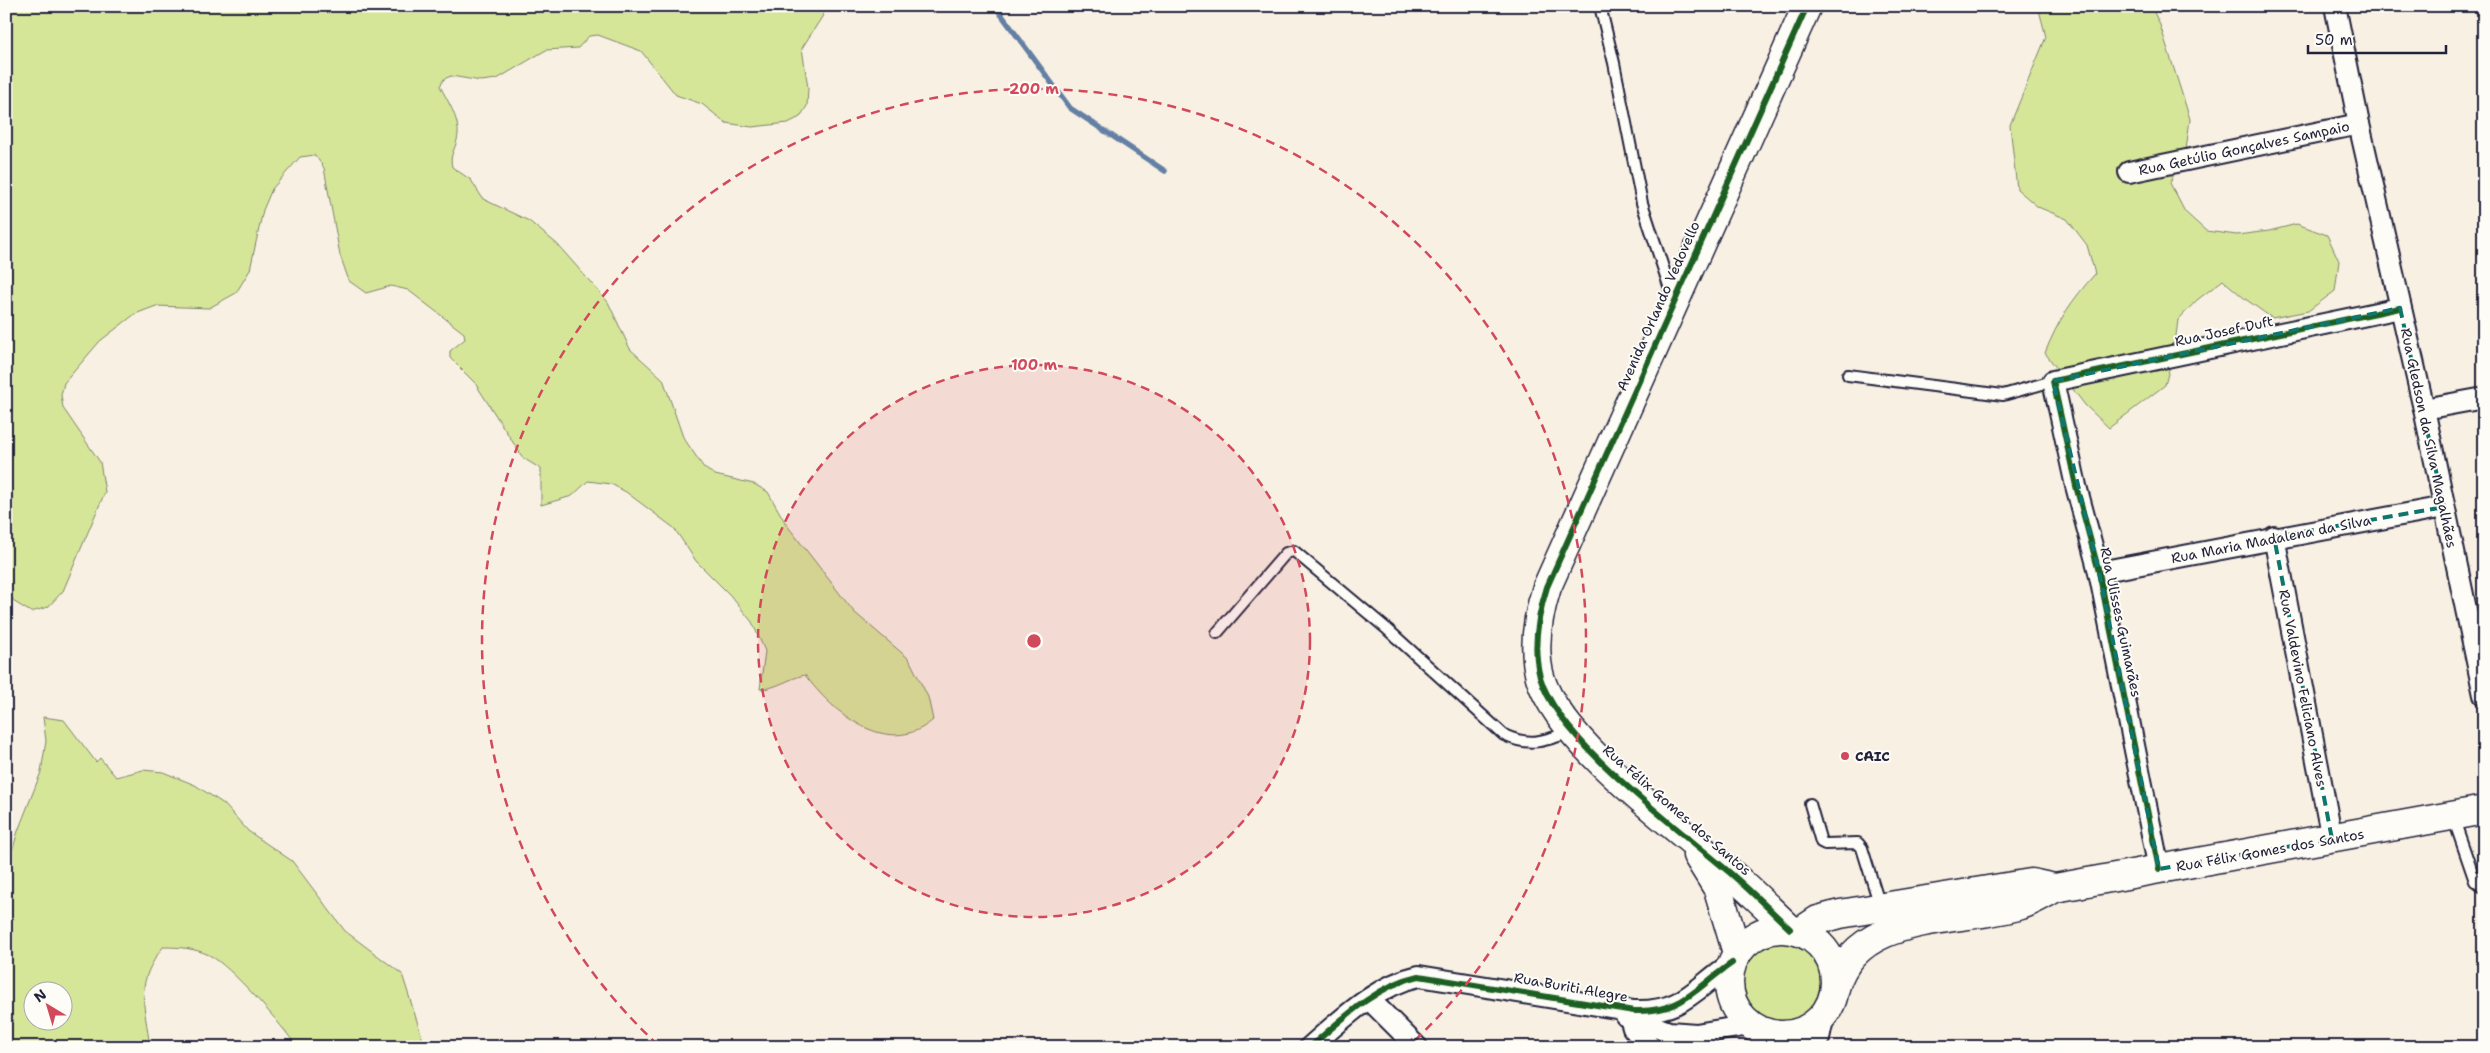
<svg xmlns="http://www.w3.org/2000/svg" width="2490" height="1053" font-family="'Shantell Sans',sans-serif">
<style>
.green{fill:#d6e699;stroke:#7c846a;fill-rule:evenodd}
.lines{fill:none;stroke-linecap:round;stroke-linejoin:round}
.stream{stroke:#6480a4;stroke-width:5.5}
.lane-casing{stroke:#22223b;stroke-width:14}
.street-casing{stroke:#22223b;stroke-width:24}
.secondary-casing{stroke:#22223b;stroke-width:31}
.lane{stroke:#fdfcf7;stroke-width:10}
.street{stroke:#fdfcf7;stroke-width:20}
.secondary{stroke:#fdfcf7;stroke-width:28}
.cycleway-casing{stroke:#fdfcf7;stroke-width:9}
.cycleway{stroke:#1b5e20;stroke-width:6}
.marked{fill:none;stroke:#0f766e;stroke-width:4;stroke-dasharray:10 6;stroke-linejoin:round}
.ring{fill:none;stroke:#d1495b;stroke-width:2.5;stroke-dasharray:9 6}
.poi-dot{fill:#d1495b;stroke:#fdfcf7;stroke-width:2}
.labels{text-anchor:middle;stroke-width:4;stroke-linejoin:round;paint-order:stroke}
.street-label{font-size:14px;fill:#22223b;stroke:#fdfcf7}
.poi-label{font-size:14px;font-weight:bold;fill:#22223b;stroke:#fdfcf7;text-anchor:start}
.centre{fill:#d1495b;stroke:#fdfcf7;stroke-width:2.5}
.ring-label{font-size:15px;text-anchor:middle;font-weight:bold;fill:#d1495b;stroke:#fdfcf7;stroke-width:4;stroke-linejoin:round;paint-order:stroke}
</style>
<rect width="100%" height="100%" fill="#f9f0e4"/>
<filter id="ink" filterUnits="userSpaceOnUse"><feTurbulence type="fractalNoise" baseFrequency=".02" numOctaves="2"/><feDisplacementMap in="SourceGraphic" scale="10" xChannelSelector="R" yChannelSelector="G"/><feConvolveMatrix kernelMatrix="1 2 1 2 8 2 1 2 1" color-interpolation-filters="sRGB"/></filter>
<g filter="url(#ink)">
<!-- green -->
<g class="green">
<path d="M6 6H826L822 17 802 48 808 88 807 106 800 117 788 123 752 127 726 123 702 104 676 95 641 51 598 35 589 36 578 48 546 50 497 79 481 81 451 76 444 79 440 86C448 102 462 122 457 140 455 150 449 155 452 167L471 180 483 199 529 221 557 244 608 302 630 349 663 379 683 437 704 468 715 475 754 484 768 492 786 524 854 612 909 659 928 697 933 720C888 759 833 713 805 675 789 678 776 689 760 689L765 651 752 622 730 595 696 561 674 528 626 492 611 484 588 481 572 496 541 505V469L523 458 475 383 450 358V351L465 339 464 333 408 290 391 286 366 293 349 281 340 255 324 168 315 155 300 157 272 189 263 210 250 270 236 293 209 308 156 306 135 314 100 341 64 383 61 395 63 408 100 462 105 492 63 591 48 607 31 612 16 603 6 591Z"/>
<path d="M2038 6H2151L2160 25 2190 119 2186 150 2170 183 2185 212 2206 231 2237 235 2269 231 2297 224 2327 235 2339 261 2335 291 2308 311 2272 318 2244 298 2223 280 2197 300 2178 320 2174 351 2165 385 2109 428 2085 405 2045 353C2058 320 2072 300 2095 274L2087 245 2067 219 2038 207 2017 189 2010 125 2046 37Z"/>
<path d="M43 717 64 720 96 762 100 758 116 777 143 770 163 772 195 785 224 804 248 831 292 861 345 931 402 974 422 1037 421 1047H297C283 1026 230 965 209 955 194 948 179 947 163 947 136 983 143 998 149 1040L146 1047H6V872L18 831 41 772 46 741ZM32 990H62V1020H32Z"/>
<circle cx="1781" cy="982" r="45"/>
</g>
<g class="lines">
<!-- stream -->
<polyline class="stream" points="995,6 1070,108 1165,171"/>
<defs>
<g id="lane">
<polyline points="1600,6 1614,63 1642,203 1672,295"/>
<polyline points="1848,375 2003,395 2053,381"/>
<path d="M1217 633 1286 553 1294 551 1387 629 1504 735C1529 747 1545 741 1570 732"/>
<polyline points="1810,804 1821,842 1825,844 1858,843 1862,848 1880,906"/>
<polyline points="2453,817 2475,881 2484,888"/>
</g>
<g id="street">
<polyline points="2335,6 2359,124 2424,409 2484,695"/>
<polyline points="2129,172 2359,124"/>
<polyline points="2424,409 2484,398"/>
<polyline points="2274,537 2332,839"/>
<polyline points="2099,572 2444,507"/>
<polyline points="2159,869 2099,572 2076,486 2053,381 2400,308"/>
<polyline points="1369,999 1417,1047"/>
<polyline points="1633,1013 1630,1018 1633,1028 1650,1047"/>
<polyline points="1626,1016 1669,1032 1696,1034 1750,1025"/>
<polyline points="1776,1035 1784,1047"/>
<path d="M1310 1047C1342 1019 1377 985 1419 976L1634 1011C1683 1013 1695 988 1732 963"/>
<polyline points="1817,1047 1824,1015"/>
</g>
<g id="secondary">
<polyline points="1697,855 1718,889 1737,953"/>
<circle cx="1782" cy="982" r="53"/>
<path d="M1790 929C1770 910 1750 890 1729 872 1678 828 1558 741 1540 677 1532 647 1538 615 1547 587L1807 6"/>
<polyline points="1800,932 1818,920 1840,914 2031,883 2054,888"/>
<path d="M1835 988C1856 910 1959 924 2021 905 2033 901 2044 894 2055 888L2484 810"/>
</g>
</defs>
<!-- lane casing -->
<use href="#lane" class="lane-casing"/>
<!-- street casing -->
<use href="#street" class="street-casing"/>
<!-- secondary casing -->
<use href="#secondary" class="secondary-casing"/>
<!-- lane -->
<use href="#lane" class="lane"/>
<!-- street -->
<use href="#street" class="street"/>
<!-- secondary -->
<use href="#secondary" class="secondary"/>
<defs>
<g id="cycleway">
<polyline points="2159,869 2099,572 2076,486 2053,381 2400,308"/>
<path d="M1790 929C1770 910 1750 890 1729 872 1678 828 1558 741 1540 677 1532 647 1538 615 1547 587L1807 6"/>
<path d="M1310 1047C1342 1019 1377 985 1419 976L1634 1011C1683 1013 1695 988 1732 963"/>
</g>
</defs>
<!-- cycleway casing -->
<use href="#cycleway" class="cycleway-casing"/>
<!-- cycleway -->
<use href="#cycleway" class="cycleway"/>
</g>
</g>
<!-- marked area -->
<path class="marked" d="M2400 308 2444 507 2274 537 2332 839 2159 869 2099 572 2053 381Z"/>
<!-- distance rings -->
<circle cx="1034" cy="641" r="276" fill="#d1495b" fill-opacity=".12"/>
<g class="ring">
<circle cx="1034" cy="641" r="276"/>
<path d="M658 1045A552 552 0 1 1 1410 1045"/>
</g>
<!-- markers -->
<circle class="poi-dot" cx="1845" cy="756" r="5"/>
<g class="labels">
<!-- street labels -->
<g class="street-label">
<text transform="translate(2244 148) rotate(-12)" y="5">Rua Getúlio Gonçalves Sampaio</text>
<text transform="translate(1658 306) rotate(-66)" y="5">Avenida Orlando Vedovello</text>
<text transform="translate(2224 331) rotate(-12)" y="5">Rua Josef Duft</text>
<text transform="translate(2429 438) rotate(78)" y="5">Rua Gledson da Silva Magalhães</text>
<text transform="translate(2271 539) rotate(-11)" y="5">Rua Maria Madalena da Silva</text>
<text transform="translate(2121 622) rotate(78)" y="5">Rua Ulisses Guimarães</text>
<text transform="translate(2303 688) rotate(79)" y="5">Rua Valdevino Feliciano Alves</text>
<text transform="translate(1677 810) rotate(41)" y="5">Rua Félix Gomes dos Santos</text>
<text transform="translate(2270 850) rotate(-10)" y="5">Rua Félix Gomes dos Santos</text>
<text transform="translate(1571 987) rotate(10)" y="5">Rua Buriti Alegre</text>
</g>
<!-- poi labels -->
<g class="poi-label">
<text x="1855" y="761">CAIC</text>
</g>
</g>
<circle cx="1034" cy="641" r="8" class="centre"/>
<g class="ring-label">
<text x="1034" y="94">200 m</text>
<text x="1034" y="370">100 m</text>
</g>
<!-- margin -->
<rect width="2490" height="1053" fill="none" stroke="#fdfcf7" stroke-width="25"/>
<rect x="12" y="12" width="2465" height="1028" fill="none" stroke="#22223b" stroke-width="2" filter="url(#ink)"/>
<!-- north arrow -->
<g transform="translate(48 1006) rotate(322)"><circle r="24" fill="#fdfcf7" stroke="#a5a5ac"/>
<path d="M0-4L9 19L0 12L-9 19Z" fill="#d1495b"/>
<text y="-8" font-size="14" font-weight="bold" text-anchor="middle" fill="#22223b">N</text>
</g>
<!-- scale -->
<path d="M2308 45v8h138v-8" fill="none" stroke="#22223b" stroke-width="2.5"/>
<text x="2315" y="45" font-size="15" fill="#22223b" stroke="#fdfcf7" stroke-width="4" paint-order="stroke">50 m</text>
</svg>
